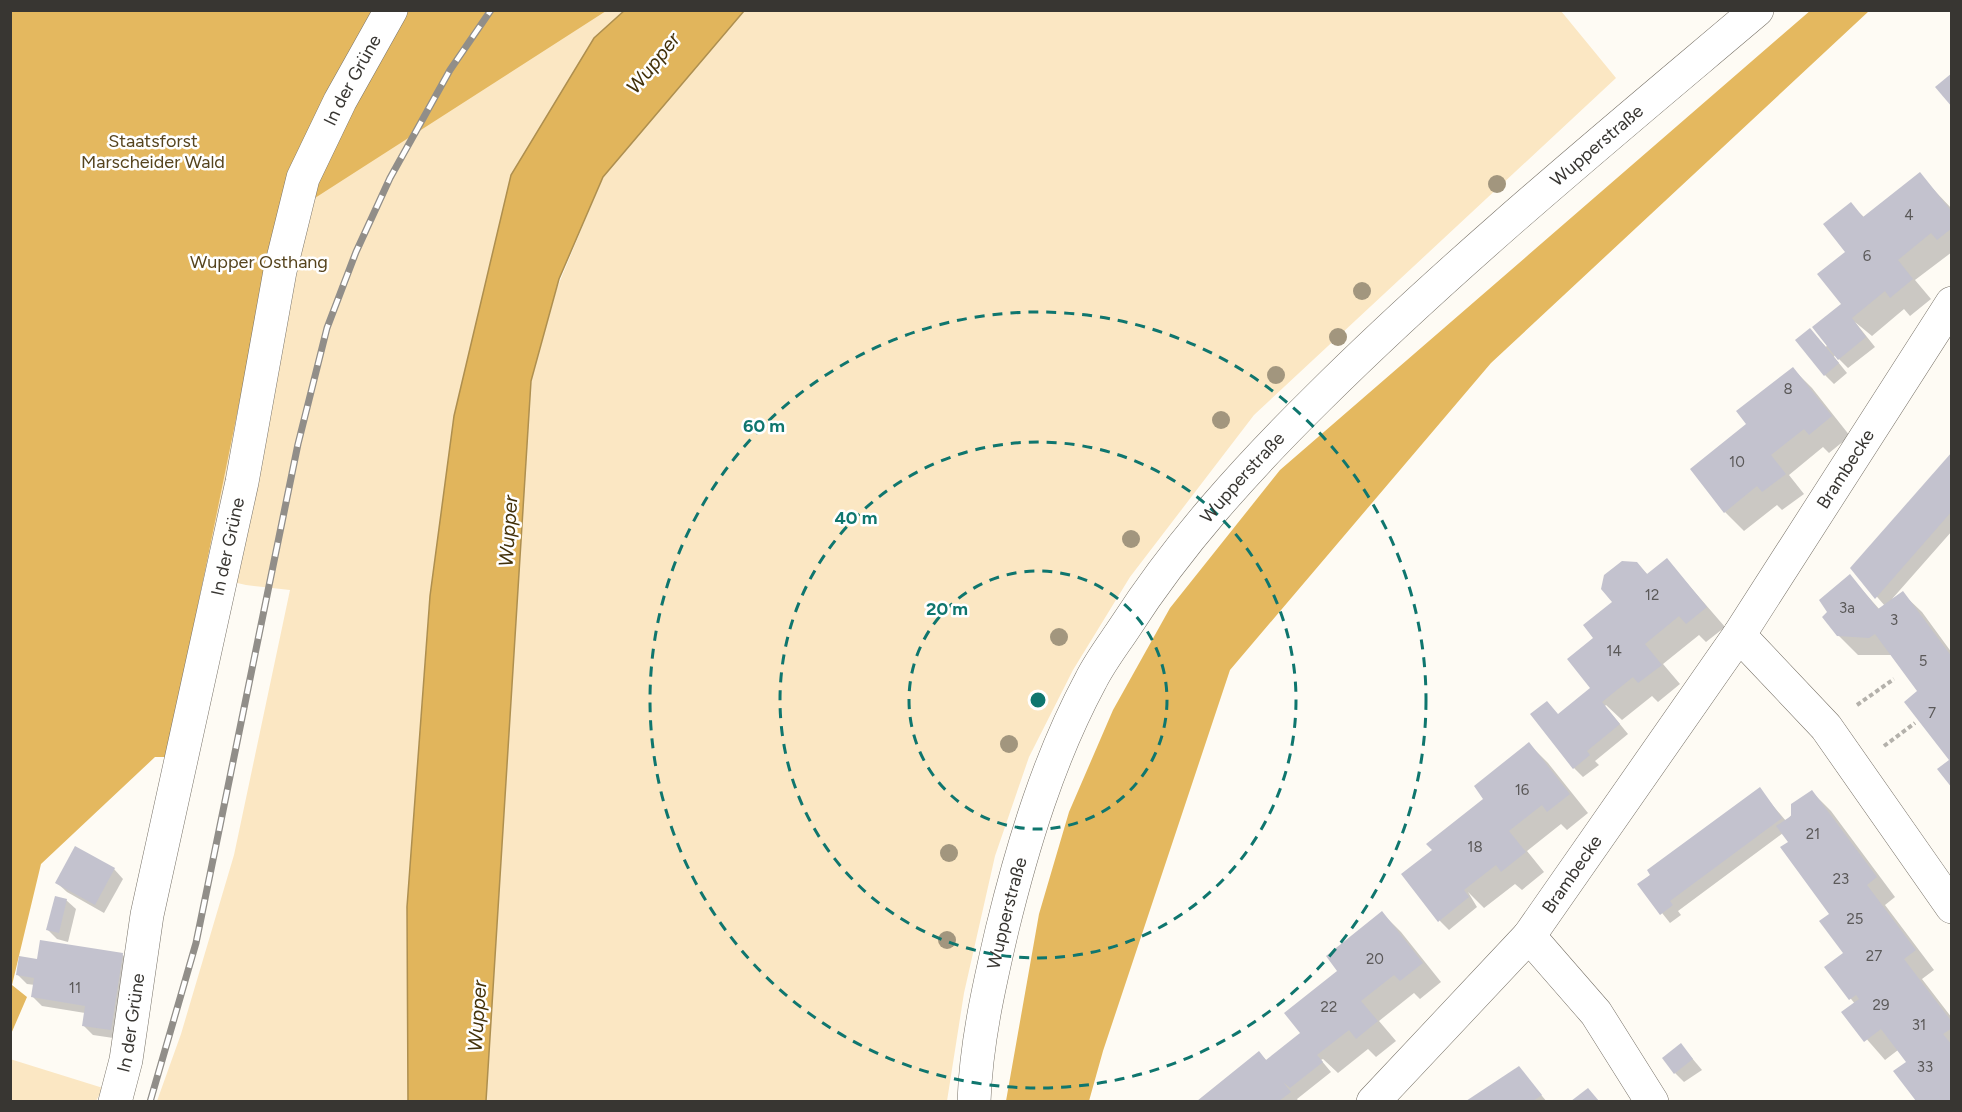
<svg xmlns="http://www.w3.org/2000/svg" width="1962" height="1112" font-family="Figtree,sans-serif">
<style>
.green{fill:#fbe7c3}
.forest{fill:#e4b85f}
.water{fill:#e1b55c;stroke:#ae8f4f;stroke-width:1.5}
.shadow{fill:#0003}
.building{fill:#c3c2ce}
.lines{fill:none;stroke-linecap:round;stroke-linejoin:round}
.minor-casing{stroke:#787268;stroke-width:34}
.secondary-casing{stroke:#787268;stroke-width:34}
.path{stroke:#b4b1ab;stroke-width:4;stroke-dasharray:4.5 3;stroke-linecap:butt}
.minor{stroke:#fff;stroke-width:33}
.secondary{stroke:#fff;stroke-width:33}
.rail-casing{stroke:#918e89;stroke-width:7}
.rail{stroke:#fff;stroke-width:4.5;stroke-dasharray:14;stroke-linecap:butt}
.tree{fill:#a2967e}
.ring{fill:none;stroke:#0f766e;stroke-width:3;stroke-dasharray:10 8}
.labels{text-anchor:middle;stroke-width:5;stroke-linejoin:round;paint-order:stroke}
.number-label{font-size:15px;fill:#5b5959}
.street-label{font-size:18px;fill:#383632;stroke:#fff}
.park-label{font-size:18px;fill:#56441e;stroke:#fff}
.water-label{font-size:20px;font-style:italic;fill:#433109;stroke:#fff}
.centre{fill:#0f766e;stroke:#fff;stroke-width:3}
.ring-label{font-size:18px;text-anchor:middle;font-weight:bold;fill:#0f766e;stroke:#fff;stroke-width:5;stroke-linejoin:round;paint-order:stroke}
</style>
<rect width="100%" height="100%" fill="#fefbf4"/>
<!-- green -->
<g class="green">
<polygon points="11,11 689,11 618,98 429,606 407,907 409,1101 157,1101 181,1034 234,855 290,590 246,585 50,540"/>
<polygon points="744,11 1561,11 1616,78 1254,415 1130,577 1073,670 1029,757 995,856 964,993 947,1101 486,1102 531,381 557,288 603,177"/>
<polygon points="10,1059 103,1088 96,1101 11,1101"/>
</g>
<!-- forest -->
<g class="forest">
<polygon points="1811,10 1869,11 1491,363 1230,670 1103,1051 1089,1101 1006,1101 1039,914 1069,812 1113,710 1170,608 1280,470"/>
<polygon points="11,11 606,11 276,223 167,757 155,757 41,864 12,985 27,997 11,1034"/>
</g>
<!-- water -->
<polygon class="water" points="625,10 744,11 603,177 559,279 531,381 486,1101 408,1101 407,907 430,596 454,416 511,175 594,38"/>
<!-- shadow -->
<g class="shadow">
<polygon points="1919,174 1952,209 1952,252 1915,280 1931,299 1910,316 1904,309 1872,336 1855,322 1875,347 1848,368 1835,355 1834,357 1847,373 1834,384 1825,375 1810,330 1826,347 1845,311 1850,204 1865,218"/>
<polygon points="1793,369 1812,388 1850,436 1829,453 1823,447 1789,475 1804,494 1782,510 1777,505 1744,531 1725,512 1748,425"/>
<polygon points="1952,455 1952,531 1892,599 1902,593 1922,612 1952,653 1952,786 1951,760 1919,692 1892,655 1858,655 1838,635 1850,576 1880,610 1885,606 1852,568"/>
<polygon points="1667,560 1725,627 1706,642 1699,635 1663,664 1680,684 1658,702 1652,696 1622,720 1606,705 1605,706 1628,734 1595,761 1599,765 1583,777 1574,768 1559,715 1590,690 1596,638 1636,563 1648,575"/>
<polygon points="1529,744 1548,763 1588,813 1567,830 1561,824 1527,851 1544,872 1522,890 1515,884 1484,908 1468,892 1477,907 1449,930 1440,921 1433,850 1485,799"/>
<polygon points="1759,789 1786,821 1812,792 1831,811 1895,897 1885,905 1934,970 1922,979 1952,1018 1952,1102 1918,1102 1895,1071 1908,1062 1898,1050 1885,1060 1843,1012 1855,1004 1827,968 1845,953 1831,914 1783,833 1678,911 1681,915 1670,923 1639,884"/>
<polygon points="114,869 123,879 104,913 67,892 57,883"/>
<polygon points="66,900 76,909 68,942 57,939 48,930"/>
<polygon points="1382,913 1401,932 1441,982 1420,999 1414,993 1379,1021 1396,1041 1376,1057 1368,1049 1338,1073 1323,1059 1321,1060 1331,1072 1297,1099 1299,1102 1255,1102 1248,1093 1246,1096 1251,1102 1199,1102 1259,1053 1267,1061 1302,1033 1340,971"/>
<polygon points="122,954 132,964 120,1039 93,1035 83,1025 85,1013 42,1006 33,997 35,985 27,984 17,974 38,961"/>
<polygon points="1681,1045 1702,1070 1684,1082 1675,1073"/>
<polygon points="1519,1068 1547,1102 1469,1102"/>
</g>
<!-- building -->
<g class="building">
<polygon points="1952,73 1952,107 1935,87"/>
<polygon points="1920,172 1952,212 1952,228 1937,240 1931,233 1898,260 1913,279 1890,298 1885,291 1852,318 1866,337 1838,360 1812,327 1841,304 1817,274 1845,252 1823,224 1851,202 1863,217"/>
<polygon points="1810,328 1839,363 1824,376 1795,340"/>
<polygon points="1793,367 1832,416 1809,435 1804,429 1771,455 1786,474 1762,492 1757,486 1724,513 1690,469 1746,424 1736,411"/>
<polygon points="1952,452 1952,511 1875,599 1850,568"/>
<polygon points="1667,558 1707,607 1686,624 1679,616 1645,644 1662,665 1638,683 1633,677 1602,702 1620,724 1587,751 1590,755 1573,769 1530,714 1547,701 1558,714 1590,688 1567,659 1593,638 1583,625 1612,602 1601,589 1604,575 1622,561 1637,562 1647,574"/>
<polygon points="1850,574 1878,609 1903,591 1952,657 1952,788 1937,769 1949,760 1904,702 1917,691 1875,634 1869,638 1837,636 1822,617 1827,612 1819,600"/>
<polygon points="1529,742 1570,794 1547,812 1542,805 1509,831 1526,852 1501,872 1496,865 1464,890 1469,897 1438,922 1401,874 1432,850 1426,844 1483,799 1474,786"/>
<polygon points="1760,787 1782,818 1670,901 1673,905 1660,915 1637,884 1650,875 1647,870"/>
<polygon points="1812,790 1877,877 1867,885 1916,950 1904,959 1952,1022 1952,1028 1943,1034 1952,1045 1952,1101 1916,1101 1893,1071 1906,1062 1881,1029 1864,1042 1841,1012 1859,999 1856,995 1849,1000 1824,967 1843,953 1819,921 1829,914 1780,847 1788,842 1776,826 1791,816 1791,804"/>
<polygon points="75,846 115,868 95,905 55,883"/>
<polygon points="55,896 67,899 59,933 46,930"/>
<polygon points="1382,911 1423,963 1400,981 1394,975 1361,1001 1378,1021 1356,1039 1349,1030 1317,1055 1323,1062 1290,1088 1283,1082 1291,1092 1279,1101 1197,1101 1259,1051 1266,1060 1300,1033 1284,1013 1337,971 1326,956"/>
<polygon points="40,940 123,953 111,1030 82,1026 85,1006 31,997 34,978 16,975 19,956 37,959"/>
<polygon points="1681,1043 1693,1059 1674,1074 1662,1058"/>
<polygon points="1519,1066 1542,1095 1533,1101 1466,1101"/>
<polygon points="1588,1088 1599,1101 1571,1101"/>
</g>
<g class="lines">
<defs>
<g id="minor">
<polyline points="1739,635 1826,727 1952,907"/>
<polyline points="1529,936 1596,1013 1652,1102"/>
<path id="s1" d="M115 1102 126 1060 147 915 242 482 280 271 303 178 340 101 391 10"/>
<path id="s2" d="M1373 1102 1529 936 1739 635 1952 303"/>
</g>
<g id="secondary">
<path id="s3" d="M974 1102C976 1043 989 986 1002 930 1023 844 1049 758 1091 680 1100 662 1113 645 1125 627 1179 543 1246 469 1318 398 1456 261 1608 136 1757 10"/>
</g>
</defs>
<!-- minor casing -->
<use href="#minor" class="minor-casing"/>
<!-- secondary casing -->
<use href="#secondary" class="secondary-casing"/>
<!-- path -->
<g class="path">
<polyline points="1857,705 1894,679"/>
<polyline points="1884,746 1915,723"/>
</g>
<!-- minor -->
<use href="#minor" class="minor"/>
<!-- secondary -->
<use href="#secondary" class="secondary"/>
<defs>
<polyline id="rail" points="150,1102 196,943 298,444 327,328 356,252 390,178 450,70 491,10"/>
</defs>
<!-- rail casing -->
<use href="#rail" class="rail-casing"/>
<!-- rail -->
<use href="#rail" class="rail"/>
</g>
<!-- trees -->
<g class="tree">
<circle cx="1497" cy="184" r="9"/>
<circle cx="1362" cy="291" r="9"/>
<circle cx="1338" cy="337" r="9"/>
<circle cx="1276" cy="375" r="9"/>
<circle cx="1221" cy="420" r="9"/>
<circle cx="1131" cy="539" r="9"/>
<circle cx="1059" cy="637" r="9"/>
<circle cx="1009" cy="744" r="9"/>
<circle cx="949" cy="853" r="9"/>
<circle cx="947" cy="940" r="9"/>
</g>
<!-- distance rings -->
<g class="ring">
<circle cx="1038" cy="700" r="129"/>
<circle cx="1038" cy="700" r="258"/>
<circle cx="1038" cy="700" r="388"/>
</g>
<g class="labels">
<!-- number labels -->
<g class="number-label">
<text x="1909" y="220">4</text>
<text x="1867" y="261">6</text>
<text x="1788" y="394">8</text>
<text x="1737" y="467">10</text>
<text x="1652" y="600">12</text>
<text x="1847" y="613">3a</text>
<text x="1894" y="625">3</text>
<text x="1614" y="656">14</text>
<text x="1923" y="666">5</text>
<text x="1932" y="718">7</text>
<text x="1522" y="795">16</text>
<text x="1813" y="839">21</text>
<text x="1475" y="852">18</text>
<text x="1841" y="884">23</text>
<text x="1855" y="924">25</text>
<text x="1874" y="961">27</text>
<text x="1375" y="964">20</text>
<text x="75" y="993">11</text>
<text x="1881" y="1010">29</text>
<text x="1329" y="1012">22</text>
<text x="1919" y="1030">31</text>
<text x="1925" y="1072">33</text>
</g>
<!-- street labels -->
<g class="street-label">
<text dy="6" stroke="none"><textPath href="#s1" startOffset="1053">In der Grüne</textPath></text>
<text dy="6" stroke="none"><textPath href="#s3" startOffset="1180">Wupperstraße</textPath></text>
<text dy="6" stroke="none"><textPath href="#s2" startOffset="792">Brambecke</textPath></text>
<text dy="6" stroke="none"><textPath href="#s3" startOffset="694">Wupperstraße</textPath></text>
<text dy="6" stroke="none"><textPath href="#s1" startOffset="567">In der Grüne</textPath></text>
<text dy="6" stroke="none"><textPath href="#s2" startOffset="303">Brambecke</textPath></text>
<text dy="6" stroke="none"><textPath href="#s3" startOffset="192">Wupperstraße</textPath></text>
<text dy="6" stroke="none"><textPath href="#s1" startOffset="81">In der Grüne</textPath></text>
</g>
<!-- park labels -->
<g class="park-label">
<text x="153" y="147">Staatsforst<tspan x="153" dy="21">Marscheider Wald</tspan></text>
<text x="259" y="268">Wupper Osthang</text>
</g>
<!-- water labels -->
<g class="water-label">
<text transform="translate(653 63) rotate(-51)" y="7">Wupper</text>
<text transform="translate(508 531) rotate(-86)" y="7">Wupper</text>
<text transform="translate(477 1016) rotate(-86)" y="7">Wupper</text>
</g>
</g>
<circle cx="1038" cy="700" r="9" class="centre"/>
<g class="ring-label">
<text x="764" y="432">60 m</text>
<text x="856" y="524">40 m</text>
<text x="947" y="615">20 m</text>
</g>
<!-- border -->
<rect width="1962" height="1112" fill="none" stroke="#383632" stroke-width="24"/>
</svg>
